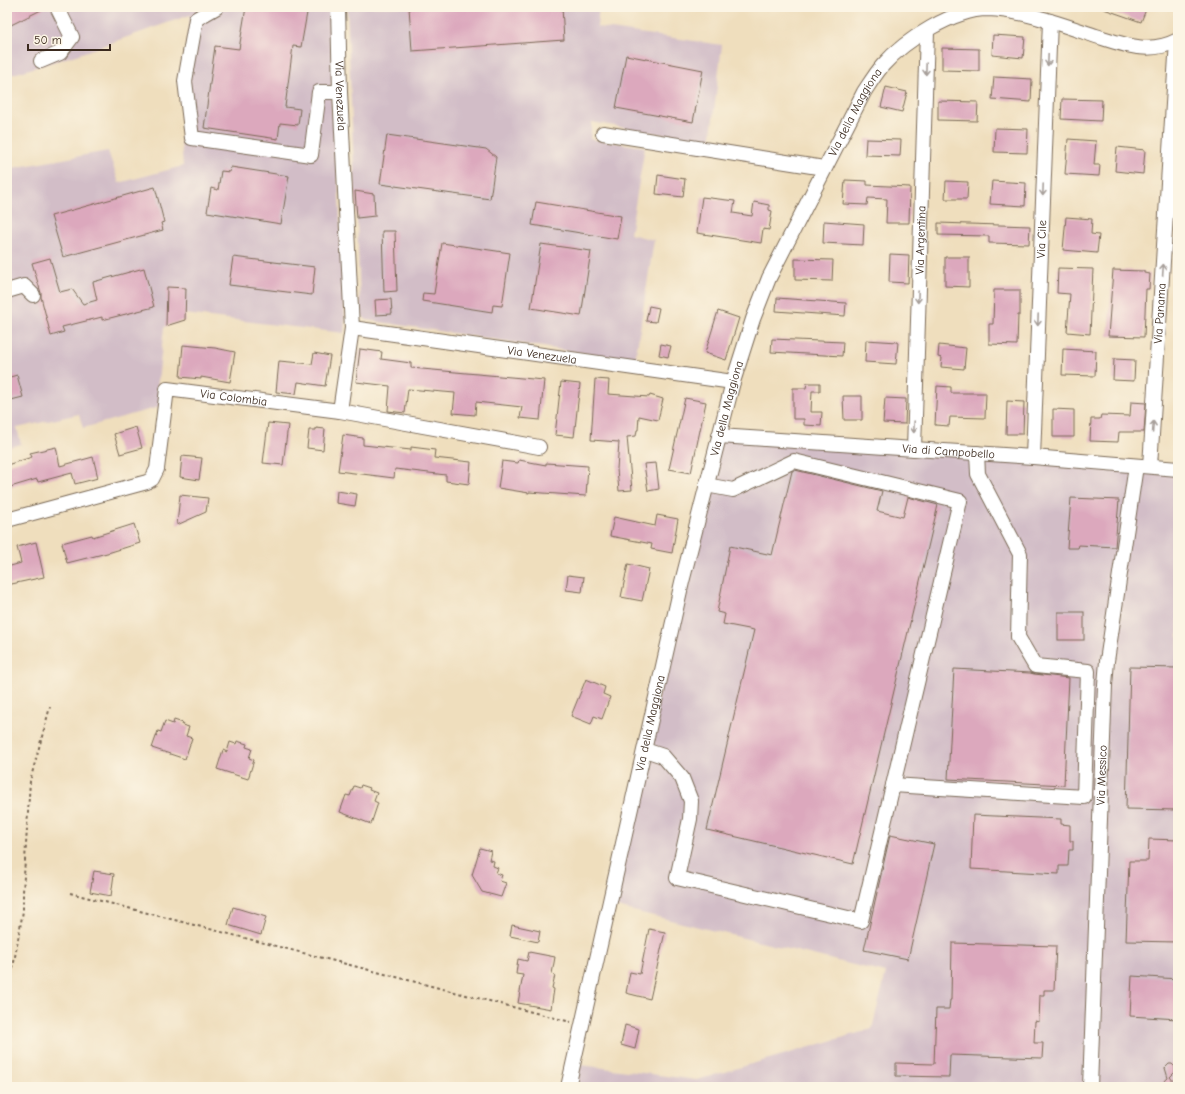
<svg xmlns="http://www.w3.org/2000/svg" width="1185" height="1094" font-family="'Comic Neue',sans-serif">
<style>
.industrial{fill:#d2bdc7}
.building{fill:#dca8bd}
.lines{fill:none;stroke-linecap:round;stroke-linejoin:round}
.minor-casing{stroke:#7a6956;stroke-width:16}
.path{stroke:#7a6956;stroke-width:2;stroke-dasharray:3 3;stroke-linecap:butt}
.minor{stroke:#fff;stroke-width:14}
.oneway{stroke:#a79f9a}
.labels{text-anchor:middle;stroke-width:3;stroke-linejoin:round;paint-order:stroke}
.street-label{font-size:12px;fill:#3b2a1e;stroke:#fcf5e5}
</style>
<rect width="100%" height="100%" fill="#fcf5e5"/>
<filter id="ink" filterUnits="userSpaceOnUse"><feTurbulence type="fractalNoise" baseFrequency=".025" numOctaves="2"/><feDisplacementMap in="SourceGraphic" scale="8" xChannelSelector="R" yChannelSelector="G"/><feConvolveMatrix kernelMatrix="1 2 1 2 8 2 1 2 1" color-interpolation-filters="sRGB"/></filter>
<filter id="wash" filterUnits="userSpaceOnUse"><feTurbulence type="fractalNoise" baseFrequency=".012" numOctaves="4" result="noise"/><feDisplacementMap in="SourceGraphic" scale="16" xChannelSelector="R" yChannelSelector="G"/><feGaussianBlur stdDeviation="0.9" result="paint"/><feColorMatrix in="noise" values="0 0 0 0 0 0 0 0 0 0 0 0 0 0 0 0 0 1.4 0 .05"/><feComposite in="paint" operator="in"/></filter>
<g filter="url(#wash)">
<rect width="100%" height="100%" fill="#efdebd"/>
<!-- industrial -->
<g class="industrial">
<polygon points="7,7 330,7 334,81 331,84 332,115 335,115 345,321 344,333 185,314 185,320 166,326 164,328 157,390 161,391 159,407 83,428 79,414 17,428 21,444 7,448 7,169 108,151 119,183 183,166 181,141 181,85 190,15 76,55 10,75 7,74"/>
<polygon points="347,7 599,7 597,27 722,45 710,143 592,122 590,139 645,147 630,234 654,240 635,361 367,320 362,316 360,304 357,218 355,191"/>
<polygon points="719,436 1178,469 1178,1087 568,1087 573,1064 697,1080 872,1029 886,973 609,905"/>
</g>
<g id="blocks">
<!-- building -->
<g class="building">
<polygon points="7,7 47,7 7,27"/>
<polygon points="246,7 308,7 301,47 293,46 285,107 300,109 298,125 280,123 278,139 204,128 215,46 239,49"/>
<polygon points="409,7 562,7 564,40 412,51"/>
<polygon points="1102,7 1147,7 1141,22 1101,8"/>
<polygon points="993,35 1025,37 1023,58 992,55"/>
<polygon points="942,48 979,49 979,71 942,70"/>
<polygon points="626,55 703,70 693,122 616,108"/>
<polygon points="994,77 1032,79 1031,102 992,99"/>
<polygon points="886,87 907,92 902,112 881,107"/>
<polygon points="1062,99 1102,100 1101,121 1061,119"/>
<polygon points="938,101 978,102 977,121 938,120"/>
<polygon points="995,128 1028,129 1027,153 994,152"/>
<polygon points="387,135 486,149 496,157 490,199 380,184"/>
<polygon points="866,139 901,140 900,156 865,155"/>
<polygon points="1068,139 1096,141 1094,165 1100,165 1099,176 1065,174"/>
<polygon points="1117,147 1145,150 1143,174 1115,171"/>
<polygon points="231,167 289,176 281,224 207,212 211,188 218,190 221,171 230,172"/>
<polygon points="658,175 685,179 683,197 656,194"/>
<polygon points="845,180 867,181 867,185 910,187 909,223 886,223 887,199 868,198 867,205 843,204"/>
<polygon points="946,181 968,182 967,199 945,199"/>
<polygon points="992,181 1026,183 1025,206 990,204"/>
<polygon points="155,187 164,222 161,223 163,230 63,257 51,216"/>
<polygon points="355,191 374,194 375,216 357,218"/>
<polygon points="702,197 735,201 733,213 752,216 754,202 769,205 769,210 772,211 769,230 763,229 761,243 697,233"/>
<polygon points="536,202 621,216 617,239 532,225"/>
<polygon points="1066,217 1092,219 1091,234 1099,235 1097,253 1063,250"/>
<polygon points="824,221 864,224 863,245 823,243"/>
<polygon points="938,223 1030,226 1029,244 989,243 989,236 938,235"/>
<polygon points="382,231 395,231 397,291 384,292"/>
<polygon points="442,243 510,253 502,306 493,305 492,312 422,301 423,293 434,294"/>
<polygon points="541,244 591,251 581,316 531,308"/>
<polygon points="890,254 909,255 908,283 889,282"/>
<polygon points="233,257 315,267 312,295 229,285"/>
<polygon points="945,257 969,257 969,287 945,286"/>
<polygon points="50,258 60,292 72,289 83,304 97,300 93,282 144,268 154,307 102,320 102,317 62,327 64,332 51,336 41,297 41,293 32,263"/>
<polygon points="795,259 833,260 832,281 795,280"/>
<polygon points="1058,268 1093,269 1090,334 1067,332 1070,294 1057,293"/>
<polygon points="1113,270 1144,271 1144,273 1150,274 1149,289 1146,289 1144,337 1108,336"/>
<polygon points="167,287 186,288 185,320 166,326"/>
<polygon points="994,290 1020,290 1020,315 1018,315 1017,345 989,344 989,324 993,324"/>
<polygon points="777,298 846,303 845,316 776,311"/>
<polygon points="391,299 392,314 376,315 375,300"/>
<polygon points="649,306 659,308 656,322 646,321"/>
<polygon points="718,311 739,318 726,360 705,353"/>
<polygon points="772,339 843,342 842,356 771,352"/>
<polygon points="866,340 898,342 896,364 865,362"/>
<polygon points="661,344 671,346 668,357 659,355"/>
<polygon points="183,345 215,348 235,352 230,382 201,377 201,379 180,377"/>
<polygon points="939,345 966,348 964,369 941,367 942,358 938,357"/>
<polygon points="360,349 382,352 381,359 411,363 411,368 544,380 540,420 520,418 522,407 476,402 475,415 453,413 455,393 408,389 405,413 388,411 390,386 356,382"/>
<polygon points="1063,349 1096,351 1095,376 1062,375"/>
<polygon points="314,353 330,356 325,386 298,382 296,394 276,392 279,361 312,364"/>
<polygon points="1114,359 1135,360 1134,381 1113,380"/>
<polygon points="17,375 23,397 7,401 7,378"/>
<polygon points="595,379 609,380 608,394 649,397 650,395 663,399 658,420 639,416 638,430 637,430 636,436 627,437 632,490 619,491 617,469 619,442 591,440"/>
<polygon points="561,382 580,384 574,437 555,435"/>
<polygon points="807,383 820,383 820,391 812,391 811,412 822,412 821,426 804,425 804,419 793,419 793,388 806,388"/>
<polygon points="937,386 951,387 951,393 986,393 985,418 950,417 949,426 935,425"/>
<polygon points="843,396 862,396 862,420 844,420"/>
<polygon points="685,398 706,402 691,473 669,469"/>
<polygon points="885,398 906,399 905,424 883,423"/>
<polygon points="1007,401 1024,402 1023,434 1006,434"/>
<polygon points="1131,402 1146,403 1144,432 1119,432 1118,442 1090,441 1091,419 1100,419 1101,415 1130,416"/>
<polygon points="1053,409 1074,410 1074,437 1053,437"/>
<polygon points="268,423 288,425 283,465 263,463"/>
<polygon points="136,427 142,448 120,454 114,434"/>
<polygon points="316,428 325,429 323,450 307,448 309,430 316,430"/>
<polygon points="343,435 363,438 363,445 411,450 411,447 435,450 434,458 471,462 469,484 446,481 446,475 395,469 394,478 338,471"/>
<polygon points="56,447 60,466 93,457 98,478 75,484 72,473 38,482 37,479 7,488 7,465 32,457 30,453"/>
<polygon points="182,456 202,458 199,480 180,477"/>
<polygon points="519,460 546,465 546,463 588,466 586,496 529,492 529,493 498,488 502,461 518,463"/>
<polygon points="656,463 659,489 648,491 644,464"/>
<polygon points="795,470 882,491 877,511 903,517 908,497 938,505 853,864 707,830 754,630 723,624 725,614 717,612 730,546 772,555 792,471"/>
<polygon points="337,491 357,494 355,506 336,503"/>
<polygon points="180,495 208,498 206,512 177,525"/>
<polygon points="1071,498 1119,500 1115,547 1079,545 1078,548 1067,548"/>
<polygon points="657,515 678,519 672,553 651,549 652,544 610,536 614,517 655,526"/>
<polygon points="134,524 140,543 111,552 67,563 62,543 92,535 93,537"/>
<polygon points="36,542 44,577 7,585 7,567 21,563 17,547"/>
<polygon points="628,564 649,569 642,601 621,597"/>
<polygon points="568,575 584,577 582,592 566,590"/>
<rect x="1058" y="612" width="26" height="28"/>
<polygon points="1130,667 1178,668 1178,810 1126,809"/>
<polygon points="954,669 1030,673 1034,674 1069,678 1064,785 948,779"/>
<polygon points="586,679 605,687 603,694 610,697 602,719 594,716 591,724 571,716"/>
<polygon points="174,720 183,723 182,725 189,727 186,736 192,738 185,759 152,748 158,731 161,732 165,721 173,724"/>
<polygon points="237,741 247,744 246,747 252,749 249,758 254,760 248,779 217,769 223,750 227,752 230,742 236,744"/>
<polygon points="361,785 370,788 369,790 377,793 374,801 378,803 371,824 340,812 346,795 350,796 354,786 360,788"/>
<polygon points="973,815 1061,819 1061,824 1070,825 1070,841 1073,841 1073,850 1069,850 1068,866 1059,866 1059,874 971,869"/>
<polygon points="890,835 934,844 908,959 864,950"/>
<polygon points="1149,839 1178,840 1178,942 1126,941 1129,861 1148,861"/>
<polygon points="480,848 491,851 489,860 494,861 493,866 498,868 496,873 502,875 500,881 506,883 501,897 482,892 472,875"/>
<polygon points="94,871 114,874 111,896 90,892"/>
<polygon points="233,907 266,917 261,935 228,925"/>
<polygon points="512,925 540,931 538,942 510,936"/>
<polygon points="649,929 665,932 650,999 626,993 630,972 640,974"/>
<polygon points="952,943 1056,946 1054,990 1044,990 1044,995 1040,995 1039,1022 1035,1021 1034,1043 1043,1043 1042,1058 950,1055 949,1077 896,1076 896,1063 934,1064 936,1009 949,1009 950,1000 951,1000"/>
<polygon points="529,952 555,957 552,974 555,975 552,988 554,989 551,1009 518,1003 523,975 516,974 518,959 527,961"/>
<polygon points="1132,976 1178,979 1178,1019 1130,1016"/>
<polygon points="625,1025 639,1029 635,1049 621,1045"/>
<polygon points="1169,1064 1172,1064 1175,1067 1175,1072 1170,1077 1178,1087 1158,1087 1168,1078 1165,1068"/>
</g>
</g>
</g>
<g filter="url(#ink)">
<use href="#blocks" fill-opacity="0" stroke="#7a6956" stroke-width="1"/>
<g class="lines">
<defs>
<g id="minor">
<polyline points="217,7 196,19 185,81 192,138 311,155 319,92 340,92"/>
<path id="s1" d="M338 7 340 92 352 328 340 411"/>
<polyline points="41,61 60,53 72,37 57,7"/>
<polyline points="603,133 824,168"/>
<polyline points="7,291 24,286 33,295"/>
<path id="s2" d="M352 328 733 382"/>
<path id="s3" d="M719 436 1033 457 1178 469"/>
<path id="s4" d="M914 449 927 31"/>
<path id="s5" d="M1033 457 1050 21"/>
<path id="s6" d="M1150 466 1177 41"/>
<path id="s7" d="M7 520 147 482 152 479 157 469 167 389 340 411 539 447"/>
<polyline points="645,750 663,756 682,778 691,801 690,819 677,878 861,921 960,501 794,461 733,490 706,485"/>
<polyline points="893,785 1084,797 1088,671 1035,666 1018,637 1020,554 978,474 977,453"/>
<path id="s8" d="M568 1087 682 582 733 382 753 319 769 278 864 92C870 83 876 73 883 65 905 40 954 9 988 9 1023 10 1063 25 1096 36 1125 45 1149 55 1178 40"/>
<path id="s9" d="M1090 1087 1105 685 1107 661 1136 466"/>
</g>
</defs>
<!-- minor casing -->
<use href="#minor" class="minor-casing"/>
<!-- path -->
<g class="path">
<polyline points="70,893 571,1022"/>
<polyline points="7,992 13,968 23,911 23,892 30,781 50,707"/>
</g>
<!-- minor -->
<use href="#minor" class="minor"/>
</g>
<!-- one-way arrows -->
<defs><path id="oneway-shaft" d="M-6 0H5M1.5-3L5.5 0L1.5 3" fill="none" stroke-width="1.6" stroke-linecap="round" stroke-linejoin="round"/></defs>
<g class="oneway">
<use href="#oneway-shaft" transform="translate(1048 60) rotate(92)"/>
<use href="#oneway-shaft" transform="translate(926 69) rotate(92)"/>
<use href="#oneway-shaft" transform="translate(1043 190) rotate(92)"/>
<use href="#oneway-shaft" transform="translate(1163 270) rotate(-86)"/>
<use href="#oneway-shaft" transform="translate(918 297) rotate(92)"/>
<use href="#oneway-shaft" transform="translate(1038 320) rotate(92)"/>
<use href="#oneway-shaft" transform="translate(914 427) rotate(92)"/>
<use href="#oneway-shaft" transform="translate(1153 427) rotate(-86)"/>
</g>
</g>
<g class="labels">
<!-- street labels -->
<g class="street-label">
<text dy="4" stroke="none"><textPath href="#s1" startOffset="89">Via Venezuela</textPath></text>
<text dy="4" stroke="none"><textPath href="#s8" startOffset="1021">Via della Maggiona</textPath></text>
<text dy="4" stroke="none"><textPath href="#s5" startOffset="218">Via Cile</textPath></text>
<text dy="4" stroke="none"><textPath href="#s4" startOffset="209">Via Argentina</textPath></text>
<text dy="4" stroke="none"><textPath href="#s6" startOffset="153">Via Panama</textPath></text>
<text dy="4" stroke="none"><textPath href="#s2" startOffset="192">Via Venezuela</textPath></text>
<text dy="4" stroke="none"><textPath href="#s7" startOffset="310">Via Colombia</textPath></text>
<text dy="4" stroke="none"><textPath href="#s8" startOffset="697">Via della Maggiona</textPath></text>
<text dy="4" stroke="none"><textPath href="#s3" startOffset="230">Via di Campobello</textPath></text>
<text dy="4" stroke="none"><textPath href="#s8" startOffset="373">Via della Maggiona</textPath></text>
<text dy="4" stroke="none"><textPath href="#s9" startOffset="312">Via Messico</textPath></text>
</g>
</g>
<!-- margin -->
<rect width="1185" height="1094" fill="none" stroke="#fcf5e5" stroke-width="24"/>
<!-- scale -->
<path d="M28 44v6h82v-6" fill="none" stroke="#3b2a1e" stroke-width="2"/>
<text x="34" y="44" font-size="12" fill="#3b2a1e" stroke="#fcf5e5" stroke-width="3" paint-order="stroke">50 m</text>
</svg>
